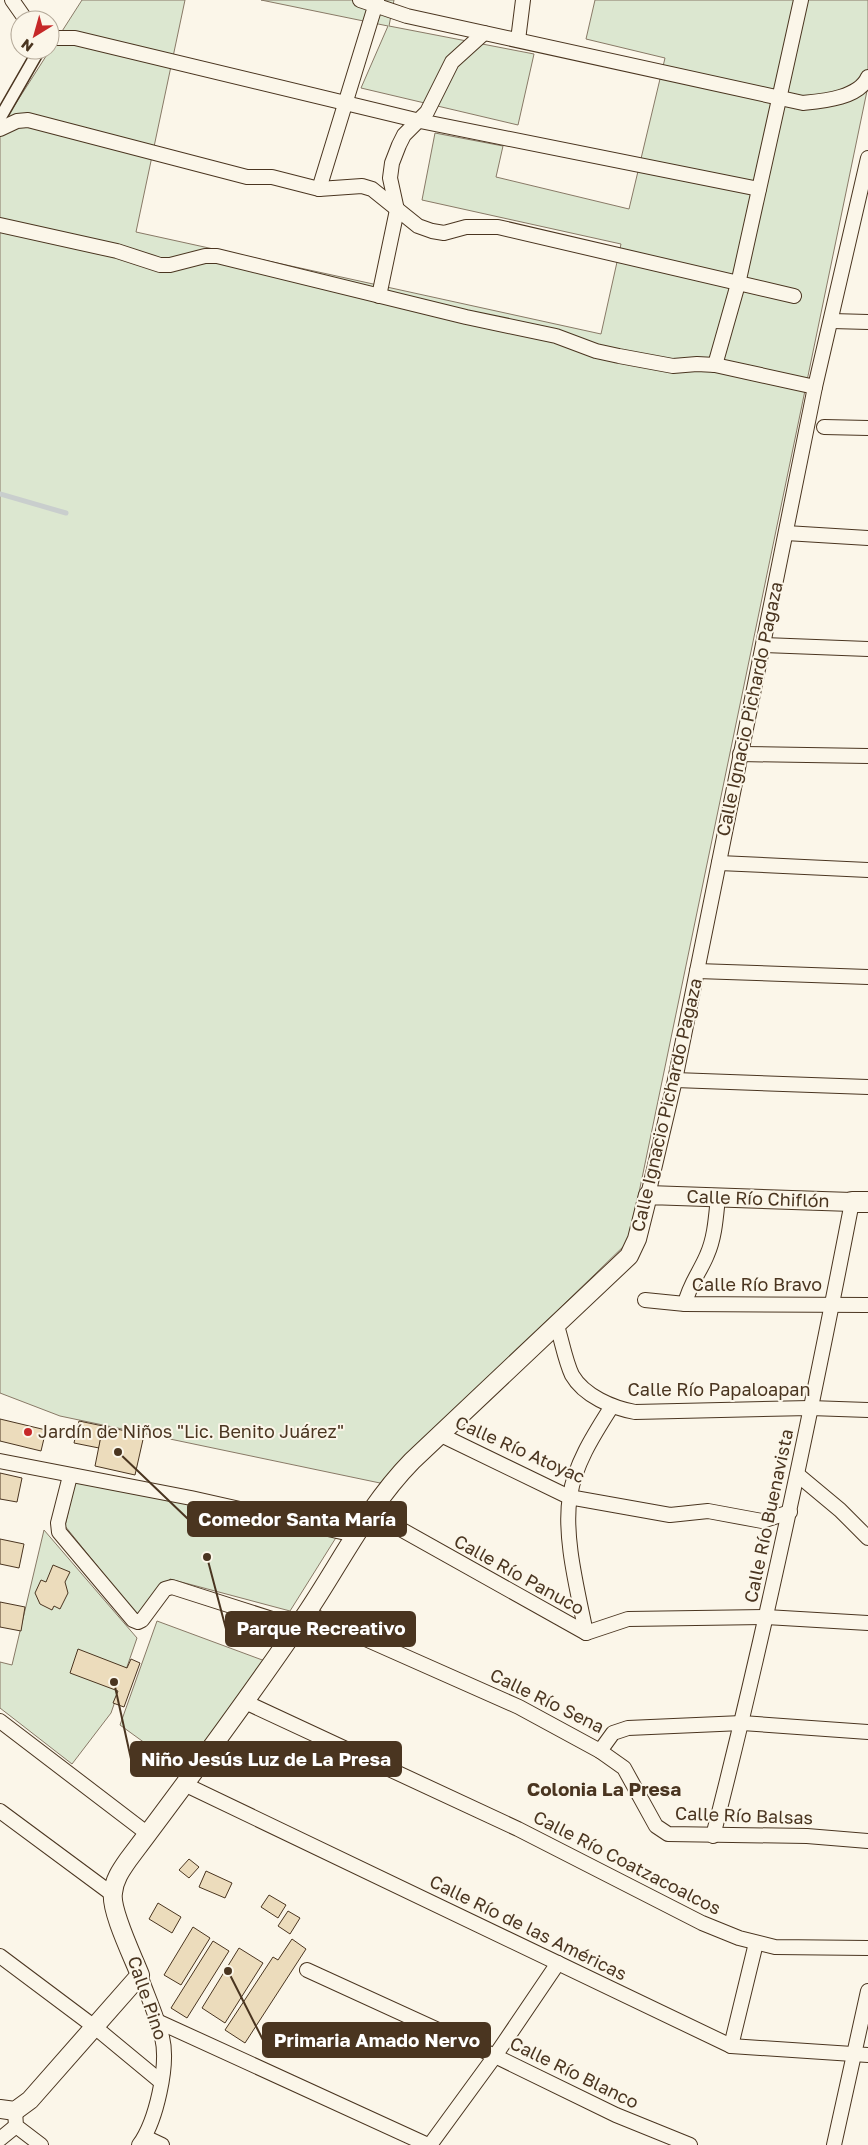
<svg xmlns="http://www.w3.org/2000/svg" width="868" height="2145" font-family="'Golos Text',sans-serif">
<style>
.green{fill:#dce7d0;stroke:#887966}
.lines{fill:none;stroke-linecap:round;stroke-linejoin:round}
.stream{stroke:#c9cecd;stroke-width:5}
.building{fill:#ecdcbc;stroke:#4a3520}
.pedestrian-casing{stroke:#4a3520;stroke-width:14}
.minor-casing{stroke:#4a3520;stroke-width:16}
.tertiary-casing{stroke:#4a3520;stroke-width:20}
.secondary-casing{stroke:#4a3520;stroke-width:22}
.pedestrian{stroke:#fbf6e9;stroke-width:11}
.minor{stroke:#fbf6e9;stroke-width:14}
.tertiary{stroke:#fbf6e9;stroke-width:18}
.secondary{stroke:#fbf6e9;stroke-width:20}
.poi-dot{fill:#c62828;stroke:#fbf6e9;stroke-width:2}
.labels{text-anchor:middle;stroke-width:4;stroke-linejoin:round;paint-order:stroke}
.street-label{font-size:18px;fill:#4a3520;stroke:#fbf6e9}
.poi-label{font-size:18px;fill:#4a3520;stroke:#fbf6e9;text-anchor:start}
.neighbourhood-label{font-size:19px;font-weight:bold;fill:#4a3520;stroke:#fbf6e9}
.leader{fill:none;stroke:#4a3520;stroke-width:2}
.callout-dot{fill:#4a3520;stroke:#fbf6e9;stroke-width:2}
.callout{fill:#4a3520;stroke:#4a3520;stroke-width:2}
.callout-label{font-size:19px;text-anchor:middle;font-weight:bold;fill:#fff}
</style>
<rect width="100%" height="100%" fill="#fbf6e9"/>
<!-- green -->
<g class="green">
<polygon points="82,0 185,0 136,232 601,334 621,244 422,200 435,133 503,146 496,177 629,209 665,58 586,39 595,0 868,0 868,86 629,1241 380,1483 60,1416 0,1393 0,128"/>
<polygon points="261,0 394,0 389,26 534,54 518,125 361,88 388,26"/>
<polygon points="76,1477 337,1536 290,1611 170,1579 140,1619 65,1526"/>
<polygon points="44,1530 137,1638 111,1713 72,1764 0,1708 0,1662 12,1665"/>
<polygon points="157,1621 265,1661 185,1772 120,1725"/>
</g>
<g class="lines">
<!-- stream -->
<polyline class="stream" points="0,494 66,513"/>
</g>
<!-- building -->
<g class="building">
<polygon points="0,1419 46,1430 41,1451 0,1441"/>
<polygon points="79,1421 103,1426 99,1448 74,1443"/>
<polygon points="103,1426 144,1435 135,1475 95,1466"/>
<polygon points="0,1473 22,1478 17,1502 0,1499"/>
<polygon points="0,1539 24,1544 19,1568 0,1564"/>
<polygon points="53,1565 70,1572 65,1582 68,1593 60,1609 54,1606 52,1610 40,1604 35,1593 41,1580 46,1582"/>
<polygon points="0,1602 25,1607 21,1631 0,1627"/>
<polygon points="78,1649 127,1668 131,1659 140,1663 124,1707 113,1703 118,1691 70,1673"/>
<polygon points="189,1859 199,1867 189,1878 179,1870"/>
<polygon points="206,1871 232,1883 225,1898 199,1887"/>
<polygon points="269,1895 286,1905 278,1918 261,1907"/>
<polygon points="158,1903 181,1917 172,1933 149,1919"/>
<polygon points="288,1911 300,1918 290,1934 278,1926"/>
<polygon points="193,1927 210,1938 181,1985 164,1975"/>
<polygon points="292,1939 306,1949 245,2043 225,2030 273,1957 278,1960"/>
<polygon points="213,1941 229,1951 187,2018 171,2008"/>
<polygon points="239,1948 263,1963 225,2023 202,2008"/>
</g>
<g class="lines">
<defs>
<polyline id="pedestrian" points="0,118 39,50"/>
<g id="minor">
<polyline points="12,0 26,20"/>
<path d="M360 0 407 16 803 103C823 101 859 98 868 77"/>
<polyline points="50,38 75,38 420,121 759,189"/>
<polyline points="518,40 523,0"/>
<polyline points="0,129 17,121 28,120 247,177 272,177 319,189 362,186 372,189 418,226 432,231 444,233 466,227 498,227 794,296"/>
<polyline points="319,189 377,0"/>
<polyline points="0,225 117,251 160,265 170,265 205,256 217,256 466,317 556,336 596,351 619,356 673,366 697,364 715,365 815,387"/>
<polyline points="379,296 397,210 390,178 392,163 399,145 404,135 427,112 452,62 484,33"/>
<polyline points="832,321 868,322"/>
<polyline points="715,365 738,284 801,0"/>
<polyline points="824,427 868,428"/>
<polyline points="786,533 868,538"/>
<polyline points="764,645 868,649"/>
<polyline points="740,754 868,756"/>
<polyline points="719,863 868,870"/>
<polyline points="697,971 868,977"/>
<polyline points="675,1080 868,1087"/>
<polyline points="648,1195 675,1080 815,387 868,158"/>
<polyline points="645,1300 685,1304 868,1305"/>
<path d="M685 1304C689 1285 700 1272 707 1255 715 1237 716 1216 718 1197"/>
<path d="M557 1326C562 1341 565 1360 572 1375 584 1396 613 1408 635 1412L810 1408 868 1410"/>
<polyline points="441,1435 569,1497 670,1515 708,1511 762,1521 790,1512"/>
<polyline points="0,1461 191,1498 355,1535"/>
<polyline points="798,1475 840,1510 868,1538"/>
<polyline points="70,1476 58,1523 59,1532 133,1620 138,1622 142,1620 165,1589 172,1587 297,1627"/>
<polyline points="370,1512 586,1633 628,1619 766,1617 868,1623"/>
<polyline points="307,1613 519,1707 600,1751 624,1768 656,1826 668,1834 807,1836 868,1841"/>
<path d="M586 1633C578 1592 563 1536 570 1496 575 1463 595 1433 612 1406"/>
<polyline points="245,1702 518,1829 702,1923 739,1938 775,1947 868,1948"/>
<polyline points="0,1721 148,1834"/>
<polyline points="600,1751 613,1733 628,1728 742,1723 868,1732"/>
<polyline points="184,1784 731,2046 868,2055"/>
<polyline points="0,1811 112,1894"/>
<path d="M713 1836C767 1626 811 1414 852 1202"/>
<polyline points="0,1956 96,2028 160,2081"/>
<polyline points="307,1970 495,2056 616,2115 690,2145"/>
<polyline points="157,2021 428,2145"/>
<polyline points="731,2046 756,1943"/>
<polyline points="15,2111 16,2126 41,2145"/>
<polyline points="145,2137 162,2145"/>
<polyline points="0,2139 16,2126"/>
<path d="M139 2145C156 2122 169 2065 162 2037 157 2016 147 1995 140 1975"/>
<polyline points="430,2145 495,2056 558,1963"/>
<polyline points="834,2145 868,1991"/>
</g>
<path id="tertiary" d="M0 2109 15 2111 30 2100 140 1975C133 1957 110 1910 113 1893 114 1880 121 1870 128 1860 189 1779 249 1698 306 1614 341 1562 368 1506 412 1461L629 1256 637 1239 648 1195 852 1202"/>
<polyline id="secondary" points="852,1202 868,1202"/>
</defs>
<!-- pedestrian casing -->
<use href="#pedestrian" class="pedestrian-casing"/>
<!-- minor casing -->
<use href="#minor" class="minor-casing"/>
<!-- tertiary casing -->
<use href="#tertiary" class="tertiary-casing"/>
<!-- secondary casing -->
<use href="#secondary" class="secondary-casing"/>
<!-- pedestrian -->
<use href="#pedestrian" class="pedestrian"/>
<!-- minor -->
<use href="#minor" class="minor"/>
<!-- tertiary -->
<use href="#tertiary" class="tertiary"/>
<!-- secondary -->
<use href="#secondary" class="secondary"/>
</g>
<!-- markers -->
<circle class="poi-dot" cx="28" cy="1432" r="5"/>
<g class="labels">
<!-- street labels -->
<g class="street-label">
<text transform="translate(750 709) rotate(-78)" y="6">Calle Ignacio Pichardo Pagaza</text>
<text transform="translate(667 1105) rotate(-77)" y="6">Calle Ignacio Pichardo Pagaza</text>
<text transform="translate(758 1199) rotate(2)" y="6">Calle Río Chiflón</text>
<text x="757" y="1291">Calle Río Bravo</text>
<text x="719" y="1396">Calle Río Papaloapan</text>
<text transform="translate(520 1450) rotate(24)" y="6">Calle Río Atoyac</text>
<text transform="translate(769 1516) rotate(-78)" y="6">Calle Río Buenavista</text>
<text transform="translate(519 1575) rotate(29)" y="6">Calle Río Panuco</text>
<text transform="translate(547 1701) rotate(26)" y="6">Calle Río Sena</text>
<text transform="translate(744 1816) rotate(2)" y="6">Calle Río Balsas</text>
<text transform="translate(627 1863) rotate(27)" y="6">Calle Río Coatzacoalcos</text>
<text transform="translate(528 1928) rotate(26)" y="6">Calle Río de las Américas</text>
<text transform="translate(147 1998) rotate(71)" y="6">Calle Pino</text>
<text transform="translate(574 2073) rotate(26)" y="6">Calle Río Blanco</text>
</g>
<!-- poi labels -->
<g class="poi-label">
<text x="38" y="1438">Jardín de Niños "Lic. Benito Juárez"</text>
</g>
<!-- neighbourhood labels -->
<g class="neighbourhood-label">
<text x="604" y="1796">Colonia La Presa</text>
</g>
</g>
<!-- callouts -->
<path class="leader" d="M118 1452L188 1519M207 1557L226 1629M114 1682L131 1759M228 1971L263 2040"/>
<g class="callout-dot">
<circle cx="118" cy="1452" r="5"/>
<circle cx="207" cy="1557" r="5"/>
<circle cx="114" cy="1682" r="5"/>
<circle cx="228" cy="1971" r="5"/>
</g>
<g class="callout">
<rect x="188" y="1502" width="218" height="34" rx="5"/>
<rect x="226" y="1612" width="189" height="34" rx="5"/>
<rect x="131" y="1742" width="270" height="34" rx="5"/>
<rect x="263" y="2023" width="227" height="34" rx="5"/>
</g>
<g class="callout-label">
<text x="297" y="1526">Comedor Santa María</text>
<text x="321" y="1635">Parque Recreativo</text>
<text x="266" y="1766">Niño Jesús Luz de La Presa</text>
<text x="377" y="2047">Primaria Amado Nervo</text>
</g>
<!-- north arrow -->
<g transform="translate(35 35) rotate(217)"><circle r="24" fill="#fbf6e9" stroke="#b4a999"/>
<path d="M0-4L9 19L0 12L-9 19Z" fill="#c62828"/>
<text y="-8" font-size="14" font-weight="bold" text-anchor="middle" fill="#4a3520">N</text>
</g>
</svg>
